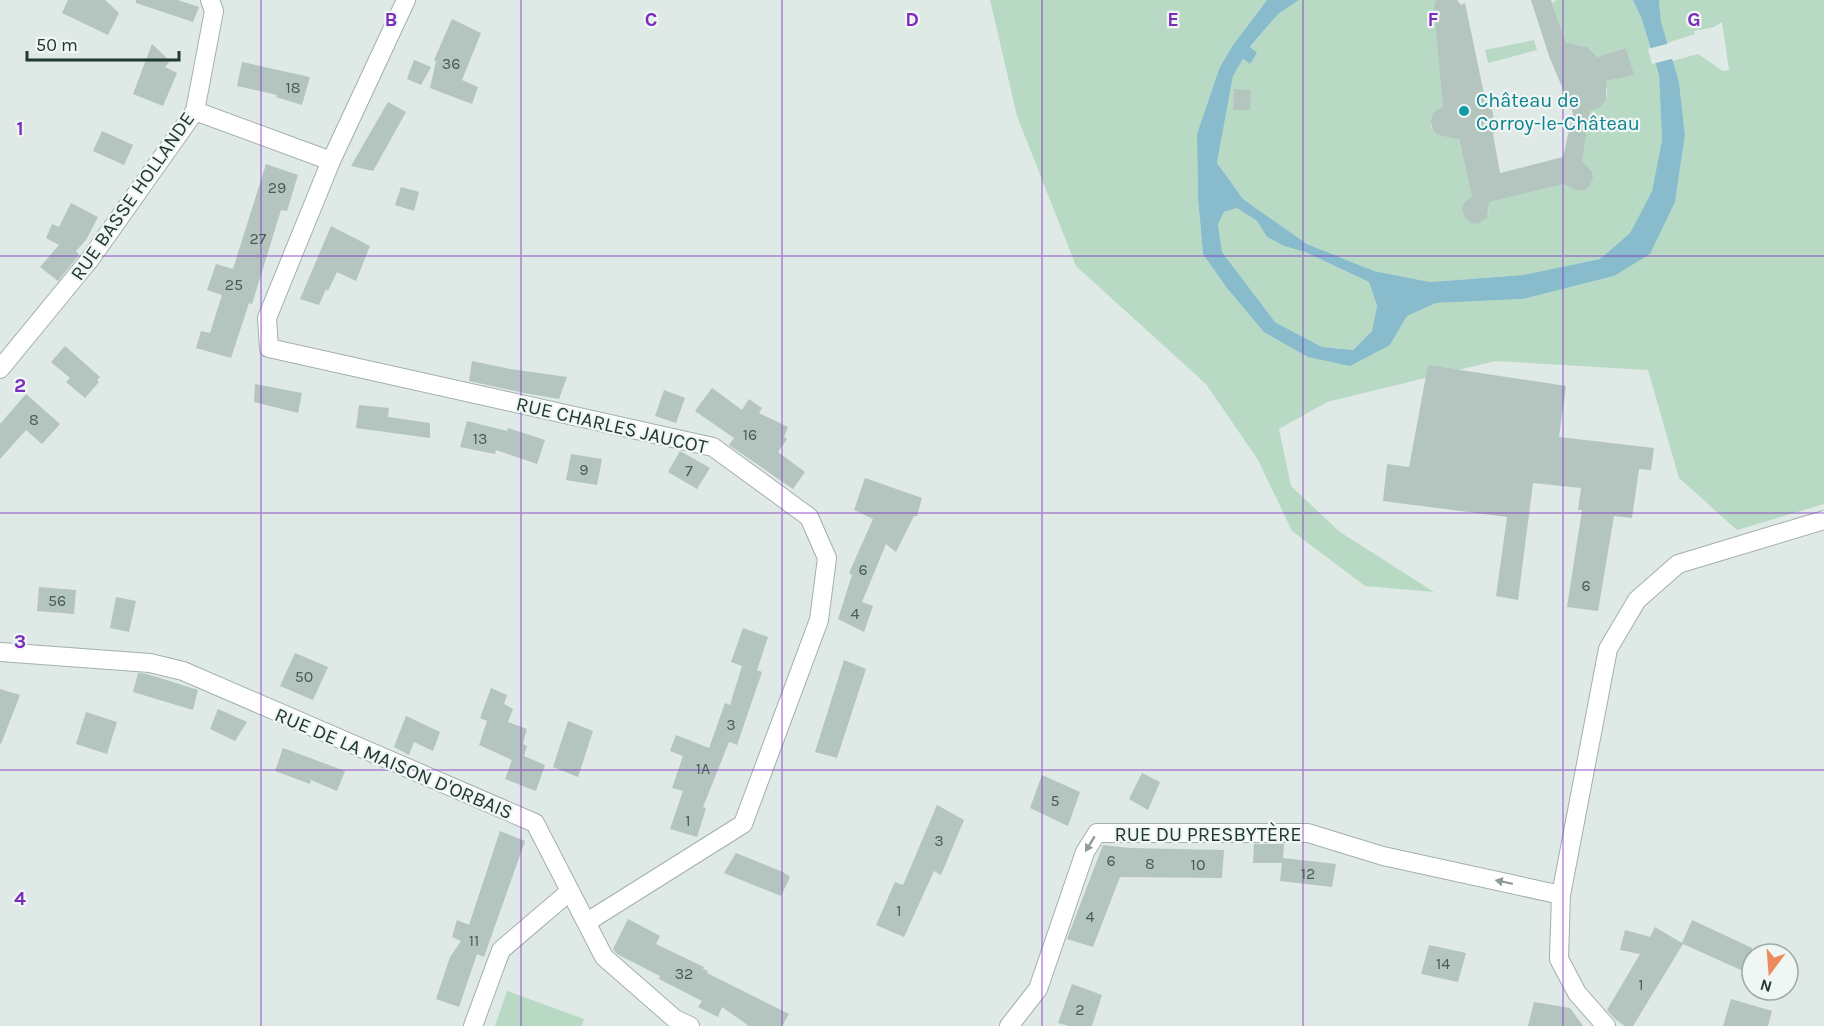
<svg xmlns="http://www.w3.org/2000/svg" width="1824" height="1026" font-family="Karla,sans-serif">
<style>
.green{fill:#b8dac4}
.water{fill:#88bccc;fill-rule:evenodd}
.pier{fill:#dfe9e5}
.building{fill:#b4c4bf}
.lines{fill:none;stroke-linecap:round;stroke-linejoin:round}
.minor-casing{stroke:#a2b0ac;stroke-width:20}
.tertiary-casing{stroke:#a2b0ac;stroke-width:20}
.minor{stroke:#fff;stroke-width:18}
.tertiary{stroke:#fff;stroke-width:18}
.oneway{fill:#909c9a}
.grid{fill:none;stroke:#7b2cbf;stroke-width:1.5;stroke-opacity:0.55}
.culture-dot{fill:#0f9aa8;stroke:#eff6f3;stroke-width:2}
.labels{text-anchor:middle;stroke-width:4.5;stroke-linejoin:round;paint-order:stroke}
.number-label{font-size:16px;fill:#465b57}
.culture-label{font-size:20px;fill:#0d838f;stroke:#eff6f3;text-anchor:start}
.street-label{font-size:20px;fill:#213834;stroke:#eff6f3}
.grid-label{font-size:20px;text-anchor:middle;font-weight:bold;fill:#7b2cbf;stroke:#eff6f3;stroke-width:4.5;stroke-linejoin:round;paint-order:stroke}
</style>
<rect width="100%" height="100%" fill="#dfe9e5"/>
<!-- green -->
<g class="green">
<polygon points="990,0 1267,0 1233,45 1197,134 1198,198 1203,254 1308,357 1390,345 1407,316 1436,303 1523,299 1614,276 1675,202 1685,135 1679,82 1672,61 1698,54 1723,71 1729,70 1722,22 1714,27 1694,31 1695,34 1667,43 1661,22 1659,0 1824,0 1824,504 1737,530 1679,478 1648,370 1495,361 1327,402 1279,429 1291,486 1340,532 1434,592 1365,586 1292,531 1258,460 1206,384 1076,266 1017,116"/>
<path d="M1299 0H1439L1443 106C1418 122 1433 139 1458 136L1473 198 1464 203C1460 215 1467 222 1478 224 1487 217 1491 213 1487 202L1568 183C1575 196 1588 191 1593 179L1581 165 1590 109 1599 108 1606 100 1607 89 1602 82 1633 74 1626 48 1594 58C1587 47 1580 40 1568 49L1552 3 1557 0H1633L1641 17 1659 75 1662 140 1652 191 1630 233 1600 259 1523 275 1430 282 1374 271 1307 244 1243 199 1217 163 1233 76 1243 59 1250 64V48L1278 14Z"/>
<polygon points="1534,40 1537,50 1488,63 1485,50"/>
<polygon points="1237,208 1257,221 1267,237 1284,246 1305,252 1369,282 1377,306 1372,331 1353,350 1322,347 1275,322 1222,252 1218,224 1224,212"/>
<polygon points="507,991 584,1019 582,1026 495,1026"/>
</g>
<!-- water -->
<path class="water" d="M1267 0H1299L1278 14 1250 47 1257 53 1250 64 1243 59 1233 76 1217 163 1243 199 1307 244 1374 271 1430 282 1523 275 1600 259 1630 233 1652 191 1662 140 1659 75 1641 17 1633 0H1659L1661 22 1679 82 1685 135 1675 202 1650 254 1614 276 1523 299 1436 303 1407 316 1390 345 1350 366 1308 357 1264 332 1227 288 1203 254 1198 198 1197 134 1220 67 1233 45ZM1237 208 1257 221 1267 237 1284 246 1305 252 1369 282 1377 306 1372 331 1353 350 1322 347 1275 322 1222 252 1218 224 1224 212Z"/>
<!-- pier -->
<polygon class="pier" points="1670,43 1675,58 1652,64 1648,49"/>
<!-- building -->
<g class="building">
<polygon points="68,0 105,0 119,13 108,35 62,13"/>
<polygon points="136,0 178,0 199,7 193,22 136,3"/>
<polygon points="1436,0 1457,0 1461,5 1465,3 1484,94 1490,98 1496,130 1493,134 1500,173 1563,157 1573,113 1549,56 1531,0 1551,0 1566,43 1587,47 1597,57 1626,48 1634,75 1606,81 1606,100 1599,108 1590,111 1582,161 1592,172 1593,179 1590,185 1585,190 1577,191 1564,184 1489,202 1487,218 1478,224 1471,223 1465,218 1462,209 1464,203 1472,196 1459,139 1438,135 1433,130 1430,121 1434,112 1443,106 1434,9"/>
<polygon points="452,19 481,33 462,80 478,87 472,104 430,88 436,61 434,60"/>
<polygon points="152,44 170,61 165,67 177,73 163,106 133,94"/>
<polygon points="414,60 431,67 421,85 407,79"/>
<polygon points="242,62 310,77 302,105 276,97 277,95 237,86"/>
<polygon points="1234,89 1251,90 1250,110 1233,110"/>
<polygon points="388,102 406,112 377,164 373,171 351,166"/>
<polygon points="102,131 133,145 124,165 93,151"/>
<polygon points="266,164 298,175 287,211 281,210 252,304 249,303 231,358 196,348 201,331 210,333 222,295 207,290 216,264 233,269"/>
<polygon points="401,187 419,192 414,211 395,205"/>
<polygon points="71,203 98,217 86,240 76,251 79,255 58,281 40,267 59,245 46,238 52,224 59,227"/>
<polygon points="331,226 370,246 356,281 337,272 328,291 326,289 319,305 300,299"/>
<polygon points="65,346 100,377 97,380 99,382 85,398 66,382 70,378 51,362"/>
<polygon points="472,361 510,369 567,377 559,399 524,393 469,381"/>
<polygon points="1428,365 1566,386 1559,437 1654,448 1651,470 1639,469 1632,518 1614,516 1598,611 1567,607 1582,510 1578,510 1581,488 1533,483 1518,600 1496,596 1507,517 1383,501 1387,464 1409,467"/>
<polygon points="255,384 302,393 298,413 254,402"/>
<polygon points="712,388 742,410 749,399 762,408 759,413 788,427 784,437 787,439 778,452 805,472 793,489 729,445 734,438 695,411"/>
<polygon points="664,390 685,398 676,423 655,416"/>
<polygon points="26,394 60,424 42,444 26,430 0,459 0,424"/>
<polygon points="359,405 389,408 388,417 430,423 430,438 356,428"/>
<polygon points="467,421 507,431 508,428 545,440 537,464 496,450 495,454 460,447"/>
<polygon points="680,451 710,468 697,489 668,472"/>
<polygon points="571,454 602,459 597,485 566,480"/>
<polygon points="865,478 922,498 917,516 914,516 896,552 886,544 862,602 873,606 864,632 838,619 852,575 849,573 873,519 854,510"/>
<polygon points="39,587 76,590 74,614 37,611"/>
<polygon points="116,597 136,601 129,632 110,628"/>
<polygon points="743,628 768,637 757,670 762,672 737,745 729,742 703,807 706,808 697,837 670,829 683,791 672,788 683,756 670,751 676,735 709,748 725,703 730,705 742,666 731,662"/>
<polygon points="295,653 328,667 313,700 280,686"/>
<polygon points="844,660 866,669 837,758 815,752"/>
<polygon points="138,673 147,674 198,690 193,710 133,692"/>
<polygon points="491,688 507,695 504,704 513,709 508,722 527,729 523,744 527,746 524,756 545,765 536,791 505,779 512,760 479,745 487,721 480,718"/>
<polygon points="0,689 20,695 1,744 0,743"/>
<polygon points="218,709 247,722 235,741 210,729"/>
<polygon points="86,712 117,722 107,754 76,744"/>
<polygon points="406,716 440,732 433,751 414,742 409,755 394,747"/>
<polygon points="568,721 593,731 578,777 553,767"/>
<polygon points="283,748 345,771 337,791 311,780 310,784 275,771"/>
<polygon points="1142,773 1160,782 1148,810 1129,799"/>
<polygon points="1042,775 1080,792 1068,826 1030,808"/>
<polygon points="937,805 964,820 941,875 934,871 904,937 876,925 895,882 903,885"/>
<polygon points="500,831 525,841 484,957 477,954 459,1007 436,999 450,957 461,941 452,937 457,920 469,925"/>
<polygon points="1254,844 1284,844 1283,858 1336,864 1332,887 1280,881 1282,863 1253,863"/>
<polygon points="1103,845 1129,848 1224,850 1222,878 1120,877 1093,947 1067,939"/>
<polygon points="736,853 783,872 790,877 781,896 724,873"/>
<polygon points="628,919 660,936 656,944 704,967 703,969 708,971 707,973 789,1014 782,1026 749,1026 722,1007 718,1017 698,1007 702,1001 659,979 660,976 617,954 613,949"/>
<polygon points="1692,920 1752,948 1752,975 1683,944 1633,1026 1625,1026 1615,1019 1607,1010 1640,954 1620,950 1625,930 1650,937 1655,927 1682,943"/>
<polygon points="1429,945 1466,953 1458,982 1421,974"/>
<polygon points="1072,984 1102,995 1092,1026 1069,1026 1058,1023"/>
<polygon points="1731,999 1772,1011 1768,1026 1723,1026"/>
<polygon points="1534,1002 1570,1008 1583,1026 1528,1026"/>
</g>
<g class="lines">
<defs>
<g id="minor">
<polyline points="406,0 331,161 267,318 269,348 713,447 809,517 827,558 819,620 743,824 587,922"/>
<polyline points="195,111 331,161"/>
<polyline points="0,369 91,258 195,111 214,11 210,0"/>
<polyline points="0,652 150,663 183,671 535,823 604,957 675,1019 690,1026"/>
<polyline points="473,1026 501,950 569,892"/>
<polyline points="1009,1026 1038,989 1085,852 1097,833 1308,833 1383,856 1561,895"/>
</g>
<polyline id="tertiary" points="1606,1026 1577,993 1559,959 1561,895 1608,649 1637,600 1678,564 1824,520"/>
</defs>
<!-- minor casing -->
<use href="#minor" class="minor-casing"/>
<!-- tertiary casing -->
<use href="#tertiary" class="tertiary-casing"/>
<!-- minor -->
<use href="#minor" class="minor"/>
<!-- tertiary -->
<use href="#tertiary" class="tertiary"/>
</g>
<!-- one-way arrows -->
<defs><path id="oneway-solid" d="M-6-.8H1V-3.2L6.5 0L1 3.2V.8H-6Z" transform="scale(1.5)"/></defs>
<g class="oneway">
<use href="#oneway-solid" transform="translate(1090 844) rotate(121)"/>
<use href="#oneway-solid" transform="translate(1504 882) rotate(-168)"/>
</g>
<!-- grid -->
<path class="grid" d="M261 0V1026M521 0V1026M782 0V1026M1042 0V1026M1303 0V1026M1563 0V1026M0 256H1824M0 513H1824M0 770H1824"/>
<!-- markers -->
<circle class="culture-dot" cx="1464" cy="111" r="6"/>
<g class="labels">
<!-- number labels -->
<g class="number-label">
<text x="451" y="69">36</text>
<text x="293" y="93">18</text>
<text x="277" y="193">29</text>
<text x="258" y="244">27</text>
<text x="234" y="290">25</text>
<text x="34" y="425">8</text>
<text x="750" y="440">16</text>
<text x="480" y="444">13</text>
<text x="584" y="475">9</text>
<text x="689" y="476">7</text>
<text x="863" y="575">6</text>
<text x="1586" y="591">6</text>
<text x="57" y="606">56</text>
<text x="855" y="619">4</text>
<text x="304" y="682">50</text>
<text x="731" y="730">3</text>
<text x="703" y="774">1A</text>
<text x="1055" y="806">5</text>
<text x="688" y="826">1</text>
<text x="939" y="846">3</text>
<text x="1111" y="866">6</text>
<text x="1150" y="869">8</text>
<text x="1198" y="870">10</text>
<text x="1308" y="879">12</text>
<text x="899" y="916">1</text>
<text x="1090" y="922">4</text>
<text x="474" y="946">11</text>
<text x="1443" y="969">14</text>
<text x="684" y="979">32</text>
<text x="1641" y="990">1</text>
<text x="1080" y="1015">2</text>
</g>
<!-- culture labels -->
<g class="culture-label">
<text x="1476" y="107">Château de<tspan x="1476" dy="23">Corroy-le-Château</tspan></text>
</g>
<!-- street labels -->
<g class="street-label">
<text transform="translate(132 196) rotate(-55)" y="7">RUE BASSE HOLLANDE</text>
<text transform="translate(612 425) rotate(13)" y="7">RUE CHARLES JAUCOT</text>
<text transform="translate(394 763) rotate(23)" y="7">RUE DE LA MAISON D'ORBAIS</text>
<text x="1208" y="841">RUE DU PRESBYTÈRE</text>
</g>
</g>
<g class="grid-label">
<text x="391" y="26">B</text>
<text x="651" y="26">C</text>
<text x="912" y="26">D</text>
<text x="1173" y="26">E</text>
<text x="1433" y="26">F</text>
<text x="1694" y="26">G</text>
<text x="20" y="135">1</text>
<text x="20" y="392">2</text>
<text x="20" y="648">3</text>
<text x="20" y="905">4</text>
</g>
<!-- north arrow -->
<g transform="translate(1770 972) rotate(196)"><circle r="28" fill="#eff6f3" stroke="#9daaa7" stroke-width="1.5"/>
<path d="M0-4.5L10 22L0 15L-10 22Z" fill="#eb8b5b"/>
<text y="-9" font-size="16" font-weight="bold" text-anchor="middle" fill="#213834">N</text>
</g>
<!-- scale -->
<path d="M27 51v9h152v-9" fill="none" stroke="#213834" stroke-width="3"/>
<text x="36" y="51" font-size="18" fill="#213834" stroke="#eff6f3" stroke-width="4.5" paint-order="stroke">50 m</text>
</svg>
